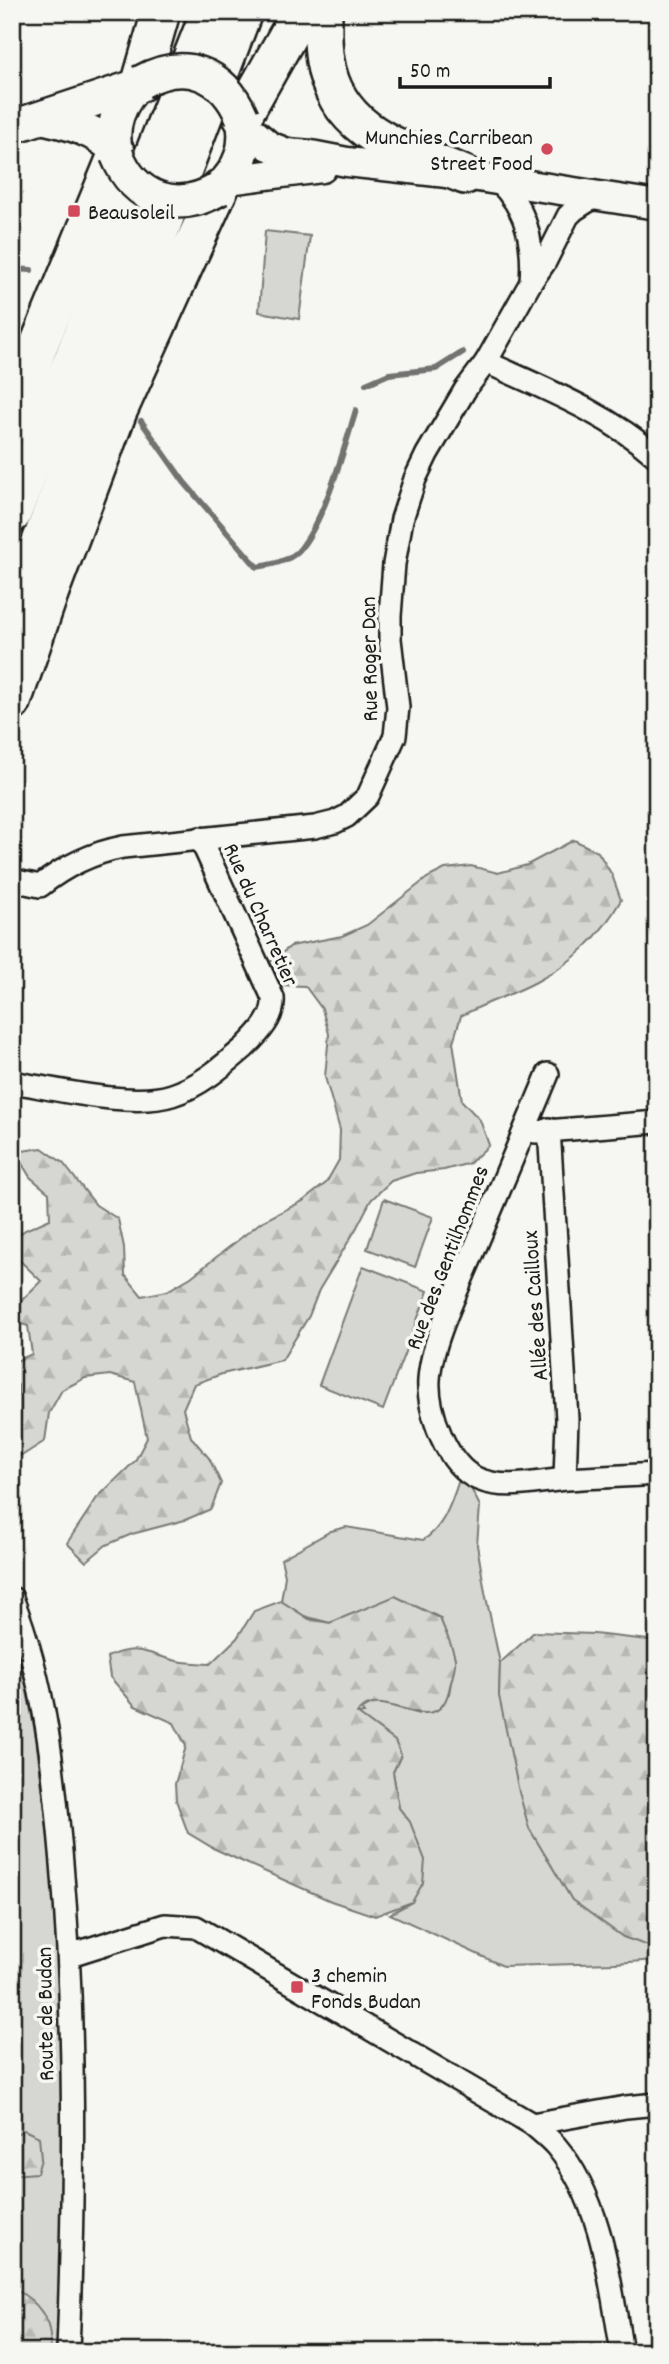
<svg xmlns="http://www.w3.org/2000/svg" width="669" height="2364" font-family="Dekko,sans-serif">
<style>
.green{fill:#d6d6d2;stroke:#797977;stroke-width:2}
.forest{fill:url(#forest-firs);stroke:#797977;stroke-width:2}
.lines{fill:none;stroke-linecap:round;stroke-linejoin:round}
.stream{stroke:#727271;stroke-width:6}
.street-casing{stroke:#1c1c1c;stroke-width:26}
.secondary-casing{stroke:#1c1c1c;stroke-width:33}
.primary-casing{stroke:#1c1c1c;stroke-width:37}
.highway-casing{stroke:#1c1c1c;stroke-width:42}
.street{stroke:#f6f6f2;stroke-width:21}
.secondary{stroke:#f6f6f2;stroke-width:28}
.primary{stroke:#f6f6f2;stroke-width:32}
.highway{stroke:#f6f6f2;stroke-width:37}
.primary-bridge-casing{stroke:#1c1c1c;stroke-width:37;stroke-linecap:butt}
.primary-bridge{stroke:#f6f6f2;stroke-width:32}
.poi-dot{fill:#d1495b;stroke:#f6f6f2;stroke-width:2.5}
.labels{text-anchor:middle;stroke-width:7;stroke-linejoin:round;paint-order:stroke}
.poi-label{font-size:23px;fill:#1c1c1c;stroke:#f6f6f2;text-anchor:start}
.street-label{font-size:23px;fill:#1c1c1c;stroke:#f6f6f2}
</style>
<defs>
<pattern id="forest-firs" width="22" height="20" patternUnits="userSpaceOnUse" patternTransform="scale(1.75)"><rect width="22" height="20" fill="#d6d6d2"/><path d="M5 1l3.5 6h-7zM16 11l3.5 6h-7z" fill="#b7b7b4"/></pattern>
</defs>
<rect width="100%" height="100%" fill="#f6f6f2"/>
<filter id="ink" filterUnits="userSpaceOnUse"><feTurbulence type="fractalNoise" baseFrequency=".0143" numOctaves="2"/><feDisplacementMap in="SourceGraphic" scale="14" xChannelSelector="R" yChannelSelector="G"/><feConvolveMatrix kernelMatrix="1 2 1 2 8 2 1 2 1" color-interpolation-filters="sRGB"/></filter>
<g filter="url(#ink)">
<!-- green -->
<g class="green">
<polygon points="265,231 310,236 299,319 259,312"/>
<polygon points="384,1199 433,1217 415,1267 367,1249"/>
<polygon points="363,1266 428,1291 383,1410 319,1385"/>
<path d="M462 1471 480 1506 477 1545 485 1592 500 1663 499 1696 623 1936 657 1949V1960L615 1963 503 1966 390 1914 412 1902 410 1822 399 1808 393 1772 401 1755C391 1731 375 1730 357 1714L364 1713 361 1709 378 1702 419 1714 449 1694 455 1659 440 1618 396 1597 330 1623 304 1616 281 1601 285 1576 281 1559 331 1531 346 1527 423 1540C446 1527 454 1494 462 1471Z"/>
<polygon points="12,1639 26,1686 36,1737 60,1937 63,2184 61,2352 12,2352"/>
</g>
<!-- forest -->
<g class="forest">
<path d="M574 840 598 852 612 875 621 900C600 937 574 962 536 982 512 995 486 1002 461 1016L453 1042 462 1101 480 1120 489 1145 470 1163 444 1170 416 1173 391 1181 371 1200 356 1229 319 1290 309 1316 282 1360 222 1374 194 1384 183 1409 191 1437 209 1458 221 1483 211 1509 185 1520 132 1534 106 1545 86 1562 67 1543 97 1498 135 1461 147 1438 135 1382 110 1375 85 1378 62 1390 49 1413 45 1441 23 1455 12 1454V1414L18 1410V1385L12 1384V1363L32 1354 28 1326 12 1321V1310L41 1281 12 1253V1240L25 1230 50 1219 49 1193 30 1177 15 1152 42 1148 63 1163 96 1205 118 1219 124 1247 125 1275 142 1296 167 1291 191 1277 261 1222 303 1201 326 1183 339 1160 340 1130 325 1077 329 1034 322 1009 305 986 279 985 270 962 291 946 342 936 367 925 427 878 445 869 471 866 498 873 527 865Z"/>
<path d="M395 1596 440 1618C444 1630 453 1646 455 1659 456 1667 452 1678 450 1686 439 1747 383 1681 357 1713L395 1741 401 1755 393 1772 399 1808 410 1822 425 1860 423 1883 412 1902 375 1916 331 1901 239 1860 213 1848 188 1833 176 1800 175 1784 186 1746 174 1723 135 1706 110 1677 107 1657C137 1643 147 1654 177 1661 187 1663 199 1663 210 1664L237 1638 254 1611 281 1601 309 1619 330 1623Z"/>
<polygon points="534,1632 594,1634 657,1641 657,1949 623,1937 572,1900 529,1828 519,1792 499,1696 500,1663"/>
<polygon points="24,2130 39,2137 41,2159 37,2173 12,2175 12,2136"/>
<path d="M12 2287C39 2302 53 2319 50 2352H12Z"/>
</g>
<g class="lines">
<!-- stream -->
<g class="stream">
<polyline points="12,269 31,270"/>
<polyline points="366,384 389,374 436,369 463,352"/>
<path d="M141 421 184 482 257 567C272 565 292 560 301 548 326 516 344 449 356 410"/>
</g>
<defs>
<g id="street">
<path d="M498 181C527 209 534 242 531 282"/>
<path d="M486 362C545 389 607 413 657 457"/>
<path d="M12 880 40 886C65 866 92 853 123 847L315 827 335 822 347 816 368 796 395 736 398 707 390 639V616L394 564 402 519 415 479 427 454 465 390 486 362 531 282 545 262 568 216 574 210 596 196"/>
<path d="M548 1074C522 1136 496 1198 470 1260 456 1293 431 1344 429 1380 427 1411 447 1466 478 1479 506 1491 538 1481 567 1479 597 1477 627 1476 657 1474"/>
<path d="M12 1082C56 1089 132 1108 172 1095 200 1086 223 1066 244 1048 257 1035 275 1018 273 998L200 838"/>
<polyline points="549,1129 567,1419 565,1479"/>
<polyline points="535,1132 657,1122"/>
<path d="M12 1598C46 1683 54 1772 62 1863 76 2025 74 2189 68 2352"/>
<path d="M70 1955 165 1925 196 1927 532 2124C540 2131 549 2138 556 2146 603 2202 610 2283 622 2352"/>
<polyline points="532,2124 626,2107 657,2104"/>
</g>
<g id="secondary">
<polyline points="244,125 269,146 287,153 311,155 347,162 465,175 657,205"/>
<polyline points="228,180 322,168"/>
</g>
<g id="primary">
<path d="M45 118C72 124 95 130 115 149"/>
<polyline points="12,127 136,86"/>
<path d="M117 155C109 128 119 100 141 82"/>
<path d="M219 189C240 169 249 146 242 117"/>
</g>
<g id="highway">
<path d="M323 12C323 28 322 45 325 61 337 135 405 150 465 175"/>
<polyline points="141,82 161,12"/>
<polyline points="242,117 301,12"/>
<polyline points="12,425 38,347 117,155"/>
<polyline points="12,514 210,12"/>
<polyline points="12,618 243,12"/>
<polyline points="12,702 50,591 118,411 219,189"/>
</g>
</defs>
<!-- street casing -->
<use href="#street" class="street-casing"/>
<!-- secondary casing -->
<use href="#secondary" class="secondary-casing"/>
<!-- primary casing -->
<use href="#primary" class="primary-casing"/>
<!-- highway casing -->
<use href="#highway" class="highway-casing"/>
<!-- street -->
<use href="#street" class="street"/>
<!-- secondary -->
<use href="#secondary" class="secondary"/>
<!-- primary -->
<use href="#primary" class="primary"/>
<!-- highway -->
<use href="#highway" class="highway"/>
<defs>
<g id="primary-bridge">
<path d="M141 82C184 58 223 72 242 117"/>
<path d="M117 155C135 200 177 214 219 189"/>
</g>
</defs>
<!-- primary-bridge casing -->
<use href="#primary-bridge" class="primary-bridge-casing"/>
<!-- primary-bridge -->
<use href="#primary-bridge" class="primary-bridge"/>
</g>
</g>
<!-- markers -->
<g class="poi-dot">
<circle cx="547" cy="149" r="7"/>
<rect x="67" y="204" width="14" height="14" rx="3.5"/>
<rect x="290" y="1980" width="14" height="14" rx="3.5"/>
</g>
<g class="labels">
<!-- poi labels -->
<g class="poi-label">
<text x="533" y="144" text-anchor="end">Munchies Carribean<tspan x="533" dy="26">Street Food</tspan></text>
<text x="88" y="219">Beausoleil</text>
<text x="311" y="1982">3 chemin<tspan x="311" dy="26">Fonds Budan</tspan></text>
</g>
<!-- street labels -->
<g class="street-label">
<text transform="translate(368 659) rotate(-91)" y="8">Rue Roger Dan</text>
<text transform="translate(262 914) rotate(66)" y="8">Rue du Charretier</text>
<text transform="translate(446 1257) rotate(-69)" y="8">Rue des Gentilhommes</text>
<text transform="translate(534 1306) rotate(-94)" y="8">Allée des Cailloux</text>
<text transform="translate(44 2014) rotate(-91)" y="8">Route de Budan</text>
</g>
</g>
<!-- margin -->
<rect width="669" height="2364" fill="none" stroke="#f6f6f2" stroke-width="42"/>
<rect x="21" y="21" width="627" height="2322" fill="none" stroke="#1c1c1c" stroke-width="2.5" filter="url(#ink)"/>
<!-- scale -->
<path d="M400 77v10h150v-10" fill="none" stroke="#1c1c1c" stroke-width="3.5"/>
<text x="410" y="77" font-size="21" fill="#1c1c1c" stroke="#f6f6f2" stroke-width="5" paint-order="stroke">50 m</text>
</svg>
